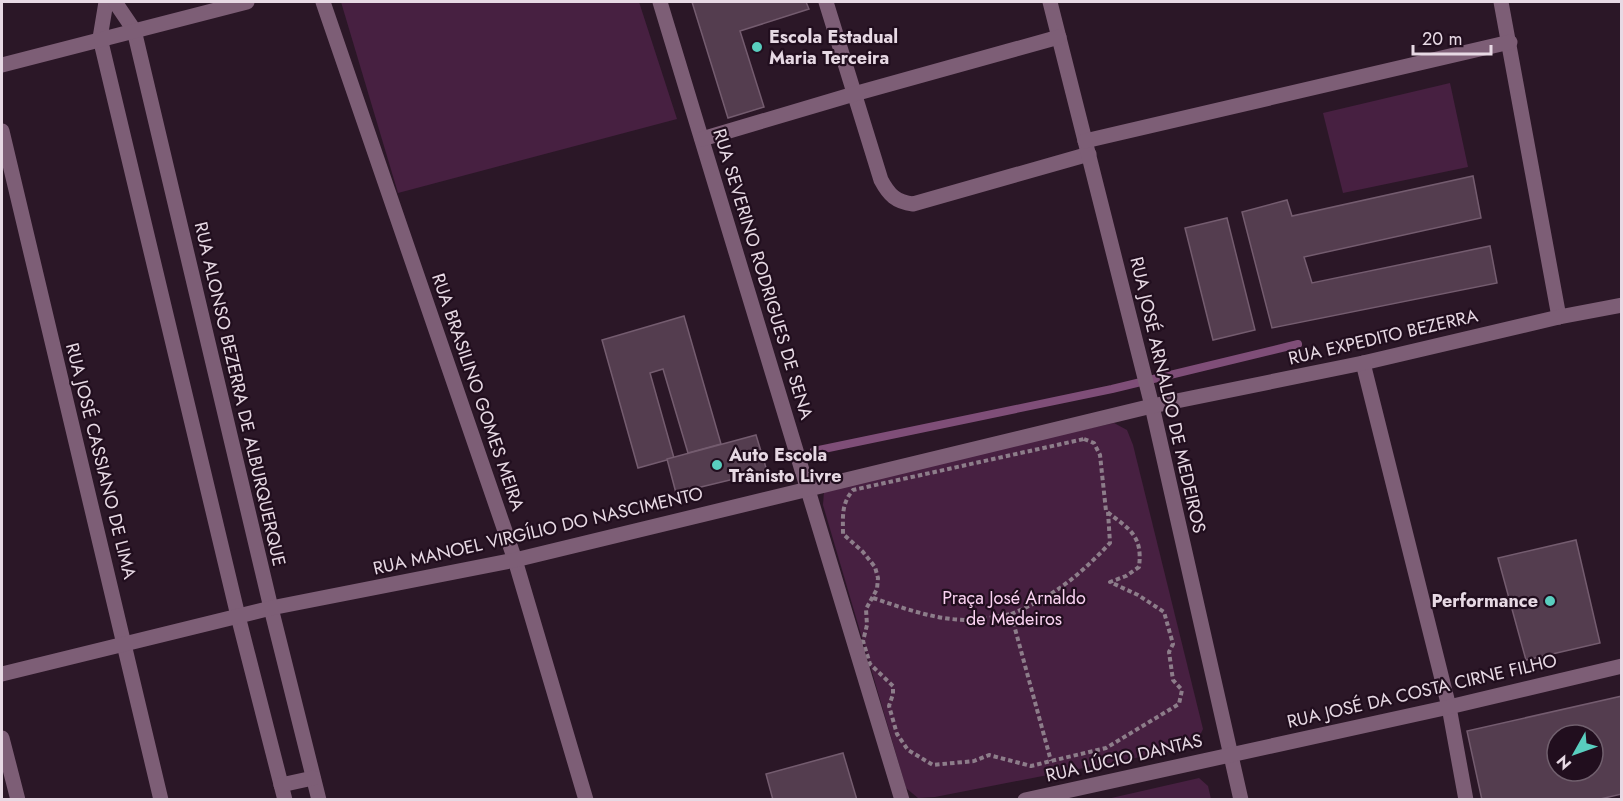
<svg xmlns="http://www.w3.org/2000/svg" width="1623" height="801" font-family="Jost,sans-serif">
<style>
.green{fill:#472041}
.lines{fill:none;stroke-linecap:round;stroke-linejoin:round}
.stream{stroke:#7f4e78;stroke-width:8}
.building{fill:#543d4f;stroke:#745c6f;stroke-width:1.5;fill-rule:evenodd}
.path{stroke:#8d7d8a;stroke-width:4;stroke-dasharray:4.5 3;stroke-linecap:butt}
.minor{stroke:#7d5e76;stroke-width:15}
.poi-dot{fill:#59cebf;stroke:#210e1e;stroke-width:2}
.labels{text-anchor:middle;stroke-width:4.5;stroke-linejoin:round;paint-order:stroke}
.poi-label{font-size:18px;font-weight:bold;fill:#e7d9e4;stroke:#210e1e;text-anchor:start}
.street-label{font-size:18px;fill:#e7d9e4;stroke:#210e1e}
.park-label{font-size:18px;fill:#fad2f1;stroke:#210e1e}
</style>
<rect width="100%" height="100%" fill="#2b1727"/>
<!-- green -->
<g class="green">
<polygon points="341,2 639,2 677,119 398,193"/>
<polygon points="1450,83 1468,167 1343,193 1323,113"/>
<polygon points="1114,423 1127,430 1133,445 1203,729 1197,741 1176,750 935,797 918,798 906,788 823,505 824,491 835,484"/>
<polygon points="1199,778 1208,786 1211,799 1107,799"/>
</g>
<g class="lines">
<!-- stream -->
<polyline class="stream" points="814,451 1112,389 1298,344"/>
</g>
<!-- building -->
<g class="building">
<polygon points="692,2 806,2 809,9 740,31 764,107 728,118"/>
<polygon points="1473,176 1481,218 1304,257 1312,283 1490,246 1497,283 1272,328 1242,212 1287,200 1292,216"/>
<polygon points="1227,218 1255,330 1213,340 1185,228"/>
<polygon points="684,316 721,444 688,453 663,369 650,373 674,458 638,468 602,340"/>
<polygon points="756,435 767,471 676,493 667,459"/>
<polygon points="1576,540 1600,643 1526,660 1498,558"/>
<path d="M1622 696V794L1596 800H1482L1467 731ZM1557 735H1593V771H1557Z"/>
<polygon points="843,753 857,800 773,800 766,774"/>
</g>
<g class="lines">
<!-- path -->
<g class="path">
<path d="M1084 439 1094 443 1100 455 1106 511C1129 529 1143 535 1139 567L1126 576 1110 582 1138 595 1164 612 1173 644 1169 652 1173 680 1182 690 1179 704 1106 748 1051 761 1031 766 989 755 974 761 933 765 908 750 897 734 889 706 893 694V686L870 664 863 641 867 625 866 609 877 589 878 578 875 567 863 552 843 534C843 517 841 504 853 490Z"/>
<path d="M873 598C906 609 938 621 974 620 986 619 999 616 1011 614L1051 761"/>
<path d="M1011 614C1053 597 1079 576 1110 543L1108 512"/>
</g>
<!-- minor -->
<g class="minor">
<polyline points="106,2 100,38 238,616 285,800"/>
<polyline points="115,2 134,30 271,608 319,800"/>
<polyline points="323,2 515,560 586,800"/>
<polyline points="660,2 902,800"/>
<path d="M826 2 881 180C889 195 896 202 913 204L1089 154"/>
<polyline points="1050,2 1152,406 1241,800"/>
<polyline points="1501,2 1559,317"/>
<polyline points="2,65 247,2"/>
<polyline points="2,131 161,800"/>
<polyline points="702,139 854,94 1059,37"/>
<polyline points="1085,141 1510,42"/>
<polyline points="1363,363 1449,707 1466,800"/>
<polyline points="2,674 271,608 515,560 1152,406 1363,363 1559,317 1622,305"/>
<polyline points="2,738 18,800"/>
<polyline points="281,785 313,778"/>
<polyline points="1025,800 1449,707 1622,666"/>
</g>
</g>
<!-- markers -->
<g class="poi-dot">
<circle cx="757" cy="47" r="6"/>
<circle cx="717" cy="465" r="6"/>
<circle cx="1550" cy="601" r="6"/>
</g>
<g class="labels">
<!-- poi labels -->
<g class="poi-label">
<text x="769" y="43">Escola Estadual<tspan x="769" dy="21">Maria Terceira</tspan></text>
<text x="729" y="461">Auto Escola<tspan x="729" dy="21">Trânisto Livre</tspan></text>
<text x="1538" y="607" text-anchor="end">Performance</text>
</g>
<!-- street labels -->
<g class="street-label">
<text transform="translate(763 274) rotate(73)" y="6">RUA SEVERINO RODRIGUES DE SENA</text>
<text transform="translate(1383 337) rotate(-13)" y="6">RUA EXPEDITO BEZERRA</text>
<text transform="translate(478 392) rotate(71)" y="6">RUA BRASILINO GOMES MEIRA</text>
<text transform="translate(240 394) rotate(77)" y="6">RUA ALONSO BEZERRA DE ALBURQUERQUE</text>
<text transform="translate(1168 395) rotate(77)" y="6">RUA JOSÉ ARNALDO DE MEDEIROS</text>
<text transform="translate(101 461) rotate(76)" y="6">RUA JOSÉ CASSIANO DE LIMA</text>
<text transform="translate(538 531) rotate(-13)" y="6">RUA MANOEL VIRGÍLIO DO NASCIMENTO</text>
<text transform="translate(1422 691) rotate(-13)" y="6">RUA JOSÉ DA COSTA CIRNE FILHO</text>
<text transform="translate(1124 758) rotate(-13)" y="6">RUA LÚCIO DANTAS</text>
</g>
<!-- park labels -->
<g class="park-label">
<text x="1014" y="604">Praça José Arnaldo<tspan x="1014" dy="21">de Medeiros</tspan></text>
</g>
</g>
<!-- border -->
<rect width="1623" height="801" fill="none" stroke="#e7d9e4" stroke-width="6"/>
<!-- north arrow -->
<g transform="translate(1575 753) rotate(230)"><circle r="28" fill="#210e1e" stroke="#705f6d" stroke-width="1.5"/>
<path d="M0-4.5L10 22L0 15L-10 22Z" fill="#59cebf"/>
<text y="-9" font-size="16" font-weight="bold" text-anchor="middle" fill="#e7d9e4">N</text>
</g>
<!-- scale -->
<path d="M1413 45v9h78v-9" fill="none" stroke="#e7d9e4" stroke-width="3"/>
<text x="1422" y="45" font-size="18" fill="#e7d9e4" stroke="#210e1e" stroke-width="4.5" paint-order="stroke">20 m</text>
</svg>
